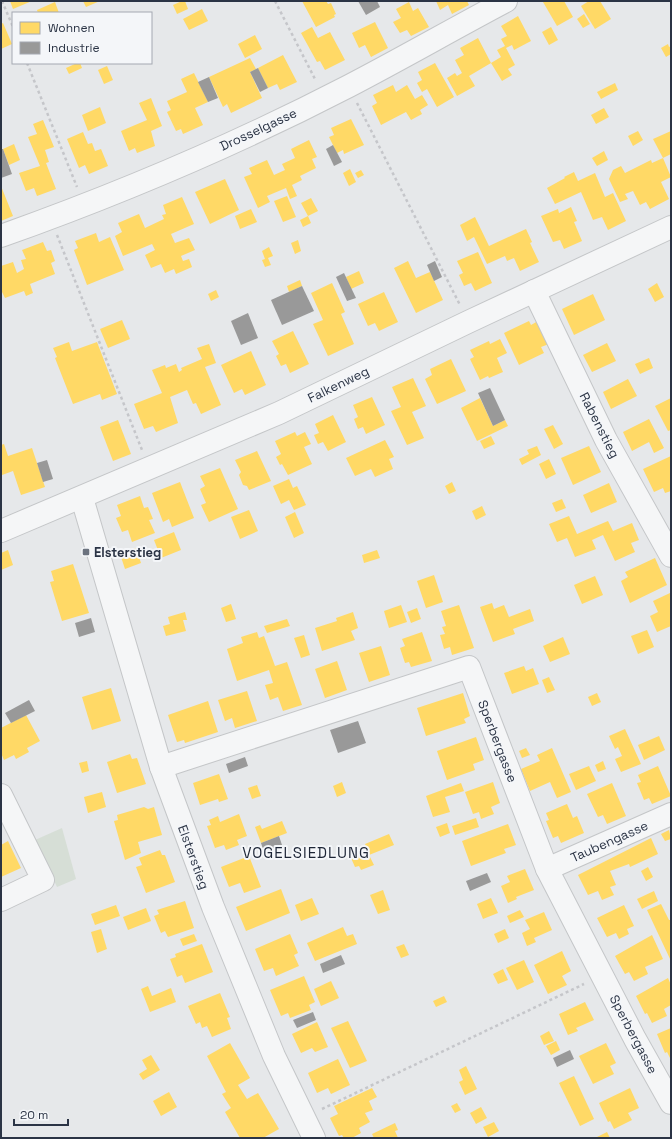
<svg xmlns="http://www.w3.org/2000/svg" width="672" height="1139" font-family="'Space Grotesk',sans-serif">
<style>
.green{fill:#d6ded6}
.homes{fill:#ffd966}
.industry{fill:#999}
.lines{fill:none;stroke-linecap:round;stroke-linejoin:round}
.minor-casing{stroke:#c4c6c8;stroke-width:24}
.path{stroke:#c5c6ca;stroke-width:2.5;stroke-dasharray:3 3;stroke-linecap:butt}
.minor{stroke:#f5f6f7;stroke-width:22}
.poi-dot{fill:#6c737f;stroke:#f4f6f9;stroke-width:1.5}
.labels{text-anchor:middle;stroke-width:4;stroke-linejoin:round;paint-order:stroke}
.street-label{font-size:13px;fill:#2b3445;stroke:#f4f6f9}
.poi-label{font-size:13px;font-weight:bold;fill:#2b3445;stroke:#f4f6f9;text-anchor:start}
.quarter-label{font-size:15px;letter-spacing:1px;fill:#1d2536;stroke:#f4f6f9}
</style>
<rect width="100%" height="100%" fill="#e6e8ea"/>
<!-- green -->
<polygon class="green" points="62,828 76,879 57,887 35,840"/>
<!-- homes -->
<g class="homes">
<polygon points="10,1 32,1 13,9"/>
<polygon points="83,1 100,1 86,7"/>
<polygon points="182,1 185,1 188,9 177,14 173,5"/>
<polygon points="302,1 326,1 328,4 331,3 336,14 334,15 335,17 316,27"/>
<polygon points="436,1 467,1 469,5 452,14 448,5 440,10"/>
<polygon points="544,1 564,1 573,17 557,26 543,2"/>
<polygon points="589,1 600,1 611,19 595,29 581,6"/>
<polygon points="55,2 59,13 38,13 37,10"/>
<polygon points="409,2 413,11 418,8 429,27 411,36 407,30 400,33 393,22 401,18 396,9"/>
<polygon points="202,9 208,21 189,30 183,19"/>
<polygon points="584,14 590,24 583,28 577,19"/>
<polygon points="518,16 531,41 514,50 512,45 506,48 515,65 508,69 512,75 502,81 491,63 501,57 497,50 505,46 501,39 507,36 501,26"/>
<polygon points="375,22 388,48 371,57 365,45 359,48 352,33"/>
<polygon points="3,23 12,44 1,49 1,24"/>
<polygon points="312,27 318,38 330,32 345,60 325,70 320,61 317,62 301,33"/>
<polygon points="551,27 558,40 549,45 542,32"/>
<polygon points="255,35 262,49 245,58 238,44"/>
<polygon points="478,38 491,63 469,76 475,86 457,96 447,78 455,73 457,76 462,73 455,60 464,55 460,48"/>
<polygon points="668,44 669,47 671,46 671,54 666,57 661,48"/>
<polygon points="283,55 297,82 280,90 277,84 268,88 258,68"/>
<polygon points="250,58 256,69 250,72 262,98 231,113 227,104 223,107 209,77"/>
<polygon points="77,63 80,63 82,68 69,74 66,68"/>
<polygon points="435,63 454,97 437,107 427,89 422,92 417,83 422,80 418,72"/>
<polygon points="107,66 113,80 104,84 98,70"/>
<polygon points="194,73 208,102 195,108 203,125 183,134 181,129 176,131 167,112 171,110 167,101 187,92 181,79"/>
<polygon points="615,83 618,90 601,99 597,92"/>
<polygon points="393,85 396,92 407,85 415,99 422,95 428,105 420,110 422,114 411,120 406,112 381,125 372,106 377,103 373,95"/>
<polygon points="151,98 162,126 151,131 155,146 137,153 135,148 129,151 121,131 147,120 139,103"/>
<polygon points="100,107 106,123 88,131 82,115"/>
<polygon points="604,108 609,117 596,124 591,115"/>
<polygon points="351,119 364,145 344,154 343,150 337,153 329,137 334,135 331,128"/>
<polygon points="43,120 54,147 45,150 49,162 46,163 56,189 37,196 34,188 26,191 19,173 40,166 28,137 37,134 33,124"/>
<polygon points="638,131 643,140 633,146 628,136"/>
<polygon points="671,131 671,154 663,158 653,139"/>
<polygon points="83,132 88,144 92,143 95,151 101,149 108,166 89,174 85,165 79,168 67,139"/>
<polygon points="309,140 317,157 312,159 316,168 300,176 302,180 292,185 297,196 290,199 286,188 267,196 270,202 258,208 244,177 252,174 249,168 267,160 274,175 285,170 282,164 295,158 291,149"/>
<polygon points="14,144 20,160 9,165 3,149"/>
<polygon points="604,151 608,160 597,166 592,158"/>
<polygon points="663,158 671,177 661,182 669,199 650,209 646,202 640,205 633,191 625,194 628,199 620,202 609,179 613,170 621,166 625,173 651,160 652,163"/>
<polygon points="350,169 356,182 349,186 343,173"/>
<polygon points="361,170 364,175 358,178 355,173"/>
<polygon points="574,172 578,181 595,173 605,197 613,193 626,221 608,230 602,217 593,220 581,192 555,204 547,188 565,178 564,177"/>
<polygon points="225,179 239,210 210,224 195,192"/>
<polygon points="1,186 13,216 1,221"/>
<polygon points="287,196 296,217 283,222 274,201"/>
<polygon points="182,197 194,224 171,234 175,243 189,238 195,250 181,256 183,261 189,259 192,267 176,274 174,269 165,273 161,264 151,268 145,255 155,250 152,244 123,256 115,236 122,232 118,223 139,214 145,228 164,219 162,215 166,214 163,205"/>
<polygon points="311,198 318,211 308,216 311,223 303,227 300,220 308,216 301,203"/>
<polygon points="571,207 577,221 574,222 582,241 564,249 560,240 553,242 541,216 558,209 559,213"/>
<polygon points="251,209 257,222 240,229 235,216"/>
<polygon points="475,217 489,246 526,229 532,242 530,243 539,262 520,271 514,258 507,261 505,256 487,264 474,237 467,241 460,225"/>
<polygon points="96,233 99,242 110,237 124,270 87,285 74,250 78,248 75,241"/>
<polygon points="298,240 301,251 295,254 291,243"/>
<polygon points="43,242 47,251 51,250 55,261 51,263 55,274 30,284 33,293 26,296 24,291 5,298 1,290 1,266 13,262 17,273 24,269 21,260 26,259 22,250"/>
<polygon points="269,247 273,256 268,258 271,265 265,267 262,260 265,259 262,251"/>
<polygon points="478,252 492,283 475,291 471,283 464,286 459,275 463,273 457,261"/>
<polygon points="408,261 416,278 430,272 443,300 416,313 394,268"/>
<polygon points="359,271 364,283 351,289 346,277"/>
<polygon points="300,280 302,286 289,292 287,286"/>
<polygon points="332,283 345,312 341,314 354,344 328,356 313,324 323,320 311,293"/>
<polygon points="657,283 664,297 655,302 648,289"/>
<polygon points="216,290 219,297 211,301 208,294"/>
<polygon points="384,292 398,322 379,331 375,323 368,326 358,304"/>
<polygon points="593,294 605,320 574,335 562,309"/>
<polygon points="122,320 130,339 108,348 100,329"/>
<polygon points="529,321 531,325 538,321 549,344 541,347 544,353 519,365 504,333"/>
<polygon points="293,331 309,364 290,373 286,364 281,366 276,356 279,354 272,341"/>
<polygon points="500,339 507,353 497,358 503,372 489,378 488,376 480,380 470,359 474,357 470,350 489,341 490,344"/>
<polygon points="69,342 72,351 97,342 117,394 102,400 100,394 73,404 55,358 57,357 53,348"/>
<polygon points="607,343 616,361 592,372 583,355"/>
<polygon points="209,344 216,363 205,367 221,405 201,414 196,403 193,404 187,390 170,397 178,423 156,432 153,426 144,429 134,404 162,393 152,370 165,365 166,368 176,364 179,372 182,370 181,368 202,359 197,348"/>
<polygon points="251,351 266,385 245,395 242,389 234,393 221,365"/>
<polygon points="649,358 653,368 640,374 635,364"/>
<polygon points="451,359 466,391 437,404 425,379 432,375 430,369"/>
<polygon points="413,378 426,406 412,412 424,438 407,445 391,411 401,407 392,387"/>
<polygon points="628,379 637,396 611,409 603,392"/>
<polygon points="372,397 385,425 366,434 363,427 358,429 354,419 358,417 353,405"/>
<polygon points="480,398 493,426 505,420 508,426 477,441 461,408"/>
<polygon points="671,398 671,430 668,431 655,406"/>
<polygon points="333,415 346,442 328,451 323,442 318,444 314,435 319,433 315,424"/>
<polygon points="649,419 664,448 654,453 649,442 632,451 623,432"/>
<polygon points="118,420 131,454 113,461 100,427"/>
<polygon points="553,425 563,444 554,449 544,429"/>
<polygon points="295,432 297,436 305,432 311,444 304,447 312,464 288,475 282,464 280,465 276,457 281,454 275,441"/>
<polygon points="491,436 495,444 484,449 480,441"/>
<polygon points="385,440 394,457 389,459 393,469 375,477 371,469 355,476 346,458"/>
<polygon points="4,444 8,456 32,448 45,487 21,495 13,471 2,475 1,470 1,445"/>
<polygon points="537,446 541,455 522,465 519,459 529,454 527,450"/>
<polygon points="589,446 601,472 573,485 561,458"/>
<polygon points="257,451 271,481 249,490 247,486 243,485 239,475 241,472 235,460"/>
<polygon points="671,456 671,491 665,493 663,488 654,492 643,469"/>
<polygon points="549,459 556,474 546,479 539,464"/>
<polygon points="220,468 238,509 209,522 201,505 206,503 200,489 205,486 200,476"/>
<polygon points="289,479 293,488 297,486 306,505 294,510 289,500 281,504 273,486"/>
<polygon points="180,482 194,518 172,527 169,519 163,522 152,493"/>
<polygon points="452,482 456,491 449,494 445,486"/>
<polygon points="609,483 617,502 591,513 583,495"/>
<polygon points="140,496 144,508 148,507 153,519 149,520 155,533 132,542 128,530 122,532 116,518 121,516 117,505"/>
<polygon points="562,499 566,508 556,512 552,503"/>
<polygon points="482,506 486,515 476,520 472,511"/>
<polygon points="249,510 258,531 240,539 231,517"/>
<polygon points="295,512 304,533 294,538 285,517"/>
<polygon points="569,516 577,534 608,521 613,531 632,523 639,540 631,543 635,552 615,561 603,535 592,540 596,549 575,557 567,538 557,542 549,524"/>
<polygon points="174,532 181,550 161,558 154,540"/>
<polygon points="136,548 141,563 125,569 120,554"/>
<polygon points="8,550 13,565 1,570 1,553"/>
<polygon points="377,550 380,558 364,563 362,555"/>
<polygon points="655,558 667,585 630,603 621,581 628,577 625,572"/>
<polygon points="73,564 89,613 62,621 50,582 54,581 51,571"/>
<polygon points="434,575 443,602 426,608 417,581"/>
<polygon points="595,576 603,595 582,604 574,585"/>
<polygon points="670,593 671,626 657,632 650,616 658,612 653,601"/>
<polygon points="492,603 494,609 504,605 509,617 530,609 534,621 513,629 515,634 493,642 480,607"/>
<polygon points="231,604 236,619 226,622 221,608"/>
<polygon points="401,605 407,622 389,628 384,611"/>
<polygon points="459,605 474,648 452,655 450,647 444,649 440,635 445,634 442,627 446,626 441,611"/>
<polygon points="417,608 421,619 411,623 407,612"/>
<polygon points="185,612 187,620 183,620 186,631 166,636 163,626 170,624 168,617"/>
<polygon points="353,612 358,628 351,631 355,640 322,651 315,628 337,621 336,618"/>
<polygon points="287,619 290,626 267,633 264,626"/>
<polygon points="647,630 654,647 638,654 631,636"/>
<polygon points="257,632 259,638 264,636 275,666 287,662 302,705 283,711 278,697 270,700 265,685 273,683 269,670 237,681 227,649 243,643 241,637"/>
<polygon points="422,632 432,661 411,667 409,662 405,663 400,648 405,646 402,639"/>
<polygon points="304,635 310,655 301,658 294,638"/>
<polygon points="563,637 570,654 550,662 543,646"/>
<polygon points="381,646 390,675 369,682 359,653"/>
<polygon points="337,661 347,690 325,698 315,669"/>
<polygon points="524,666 526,671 533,668 539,684 512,694 504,673"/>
<polygon points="549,677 555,690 547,693 542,680"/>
<polygon points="111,688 121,721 92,730 82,697"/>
<polygon points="247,691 257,721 235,728 232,718 225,721 218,700"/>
<polygon points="463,693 470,716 464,719 466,723 426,736 417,708"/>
<polygon points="597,693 601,702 592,706 588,697"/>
<polygon points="208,701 218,732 185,743 184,740 177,742 168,715"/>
<polygon points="26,715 40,741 27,748 29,752 16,759 14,755 4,760 1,753 1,728"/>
<polygon points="625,729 641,764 621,772 615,759 622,756 618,747 615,749 609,736"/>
<polygon points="659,736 665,750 644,760 638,745"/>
<polygon points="476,737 484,760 473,764 475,770 447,780 437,751"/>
<polygon points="526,748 530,755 522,758 519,751"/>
<polygon points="552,748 571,792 557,798 550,782 530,791 521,769 540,761 537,755"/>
<polygon points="130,754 132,759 137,758 146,784 117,793 107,762"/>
<polygon points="87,761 89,771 82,773 79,763"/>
<polygon points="603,761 606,769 598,772 595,765"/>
<polygon points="589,766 596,781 576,790 569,774"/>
<polygon points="658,766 671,796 652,804 649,798 644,800 637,783 641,782 638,775"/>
<polygon points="219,774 228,799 219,802 218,799 200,805 193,783"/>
<polygon points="342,782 346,793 337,797 333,786"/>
<polygon points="493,782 500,803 491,807 494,814 481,819 479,812 473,814 465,792"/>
<polygon points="461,783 464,791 445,797 450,812 433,817 426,796"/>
<polygon points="612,783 626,816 607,824 603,815 598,817 587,794"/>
<polygon points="257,785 261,796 252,799 248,788"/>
<polygon points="102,792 106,807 88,813 84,797"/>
<polygon points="567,804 573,818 577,816 584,833 561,843 558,836 553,838 546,821 549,820 546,813"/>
<polygon points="144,807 148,809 154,807 162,835 138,842 141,853 125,860 114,821 118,820 117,815"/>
<polygon points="239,814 247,836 237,840 239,845 226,850 224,845 215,848 207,826 211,825 209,820 218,816 220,822"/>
<polygon points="476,818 479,827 455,835 452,826"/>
<polygon points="282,821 287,833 261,843 255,827 260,825 262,829"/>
<polygon points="447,823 450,833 440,837 436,827"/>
<polygon points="508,824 516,845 504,849 506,853 471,866 462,841"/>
<polygon points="669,830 671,839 665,841 661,834"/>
<polygon points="389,834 394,845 369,855 374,865 361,870 359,866 355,867 351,858 368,850 365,844"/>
<polygon points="651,838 658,854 630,867 629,864 610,871 616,885 610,887 614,895 602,900 598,891 588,895 578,875"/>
<polygon points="8,841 21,868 1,877 1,845"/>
<polygon points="160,850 162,855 165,855 175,882 146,893 136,867 142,865 139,858"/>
<polygon points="249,856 261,887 244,893 240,883 229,887 221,867"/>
<polygon points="648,867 653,877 646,881 641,871"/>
<polygon points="525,869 534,890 516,897 517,899 508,903 501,886 510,882 507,876"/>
<polygon points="281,889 290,913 246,931 236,907"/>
<polygon points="383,890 390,910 378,914 370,895"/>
<polygon points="654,891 658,901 642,909 637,899"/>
<polygon points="312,898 319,914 301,921 295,905"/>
<polygon points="491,898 498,913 483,919 477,904"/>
<polygon points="185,901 194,928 168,937 165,931 161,933 154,916 159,914 157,910"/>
<polygon points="661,904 669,920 671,920 671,961 647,910"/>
<polygon points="116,905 120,916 95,925 91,914"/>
<polygon points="624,905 634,926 627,929 629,934 619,939 616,933 607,937 597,918"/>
<polygon points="146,908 151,921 128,930 123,917"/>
<polygon points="520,910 524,917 510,923 507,916"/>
<polygon points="544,912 552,930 534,938 536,942 527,946 522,933 530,929 525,920"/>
<polygon points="343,927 347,936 353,934 357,944 315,961 307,943"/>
<polygon points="101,929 107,949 97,953 91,932"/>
<polygon points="505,929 509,938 498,943 494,934"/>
<polygon points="194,934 197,941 183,946 180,939"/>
<polygon points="290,934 298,953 294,955 299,966 276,976 273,968 264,971 255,949"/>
<polygon points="652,935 663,959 645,967 648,974 634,981 629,972 625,974 615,956"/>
<polygon points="202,944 213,972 185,983 182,975 177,977 170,959 176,957 175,954"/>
<polygon points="404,944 409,955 401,958 396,947"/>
<polygon points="562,951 571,971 562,976 567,985 548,994 534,965"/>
<polygon points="524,960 534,982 517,990 506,968"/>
<polygon points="503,969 508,980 498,984 493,974"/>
<polygon points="304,976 315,1002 309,1005 311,1010 290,1018 288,1013 281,1016 270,990"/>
<polygon points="668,978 671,985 671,1005 664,1009 667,1016 652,1023 647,1013 645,1014 636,996"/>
<polygon points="331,981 339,998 321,1006 314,989"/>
<polygon points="148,986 152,996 171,988 176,1002 150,1012 141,989"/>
<polygon points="220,993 230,1017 227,1018 231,1029 212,1037 207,1026 202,1028 200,1022 196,1024 188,1006"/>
<polygon points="444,996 447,1002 436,1007 433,1001"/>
<polygon points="585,1002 594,1020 576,1028 578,1031 568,1035 559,1014"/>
<polygon points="348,1021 367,1061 350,1068 331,1028"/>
<polygon points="317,1022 328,1047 315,1052 312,1048 301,1053 292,1034"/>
<polygon points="671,1028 671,1060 667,1052 665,1053 657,1034"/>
<polygon points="549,1031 554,1041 544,1045 540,1036"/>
<polygon points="556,1041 560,1050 551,1055 546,1046"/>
<polygon points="230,1043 250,1078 238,1085 247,1099 258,1093 279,1129 263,1138 240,1138 225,1112 231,1108 222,1094 226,1092 207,1056"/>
<polygon points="606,1043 616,1063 610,1066 614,1074 593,1084 579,1056"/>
<polygon points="151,1055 160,1070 143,1080 139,1074 147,1069 142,1060"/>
<polygon points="338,1059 350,1085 331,1094 328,1088 317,1093 308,1073"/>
<polygon points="466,1066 477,1089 465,1095 459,1082 463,1080 459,1070"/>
<polygon points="574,1076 594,1119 580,1126 559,1083"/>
<polygon points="372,1088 377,1097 369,1101 373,1110 365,1113 370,1122 359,1128 361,1133 352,1138 344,1138 342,1135 339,1136 330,1118 338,1114 334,1106"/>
<polygon points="630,1088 639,1108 628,1113 632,1120 614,1129 610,1121 608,1122 599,1103"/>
<polygon points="169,1092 177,1107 161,1116 153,1101"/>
<polygon points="457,1103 461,1110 455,1113 451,1106"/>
<polygon points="481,1107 487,1118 476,1124 470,1113"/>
<polygon points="494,1122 499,1131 488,1137 483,1127"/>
<polygon points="395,1123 398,1130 395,1131 398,1138 374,1138 372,1134"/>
<polygon points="607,1132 610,1138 595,1138"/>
</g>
<!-- industry -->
<g class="industry">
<polygon points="358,1 377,1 380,7 366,15"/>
<polygon points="258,68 268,88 260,92 250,72"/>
<polygon points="209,77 218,98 208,102 198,82"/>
<polygon points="333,145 342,162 334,166 326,149"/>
<polygon points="1,149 3,149 12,174 1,178"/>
<polygon points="435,261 442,277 434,281 427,265"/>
<polygon points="344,273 356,298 347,301 336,277"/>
<polygon points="302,286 314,311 282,325 271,300"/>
<polygon points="248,313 258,338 241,345 231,321"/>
<polygon points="490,388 505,420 493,426 478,393"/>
<polygon points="47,460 53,479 43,482 37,463"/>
<polygon points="91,618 95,632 79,637 75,623"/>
<polygon points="29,700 35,711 11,723 5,713"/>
<polygon points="358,721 366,743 338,753 330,730"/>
<polygon points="245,757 248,766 229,773 226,764"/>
<polygon points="279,836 282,845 264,852 261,843"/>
<polygon points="487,873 491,882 470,891 466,881"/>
<polygon points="341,955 345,964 323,973 320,964"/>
<polygon points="313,1012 316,1020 297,1028 293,1020"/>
<polygon points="570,1050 574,1059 557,1067 553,1058"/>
</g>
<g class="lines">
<defs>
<g id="minor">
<path d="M1 236C119 194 237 144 349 86 401 59 453 29 506 1"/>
<polyline points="534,291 606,440 671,556"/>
<polyline points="82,498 161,767 213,907 274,1056 314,1138"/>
<polyline points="1,531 279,413 468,322 671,227"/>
<polyline points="161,767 469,667 547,869 635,1039 671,1103"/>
<polyline points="1,795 43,880 1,900"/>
<polyline points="547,869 671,814"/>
</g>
</defs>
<!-- minor casing -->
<use href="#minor" class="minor-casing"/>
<!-- path -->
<g class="path">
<polyline points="2,1 13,27"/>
<polyline points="275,1 316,81"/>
<polyline points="27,63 77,187"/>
<polyline points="357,103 460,305"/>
<polyline points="57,235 142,450"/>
<polyline points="322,1109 584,984"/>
</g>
<!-- minor -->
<use href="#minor" class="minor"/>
</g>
<!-- markers -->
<rect class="poi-dot" x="82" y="548" width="8" height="8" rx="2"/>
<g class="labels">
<!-- street labels -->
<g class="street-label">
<text transform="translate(258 129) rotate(-25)" y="5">Drosselgasse</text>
<text transform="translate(338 384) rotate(-26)" y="5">Falkenweg</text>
<text transform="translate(600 425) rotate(63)" y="5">Rabenstieg</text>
<text transform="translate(498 741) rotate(69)" y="5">Sperbergasse</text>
<text transform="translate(609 841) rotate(-24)" y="5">Taubengasse</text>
<text transform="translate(194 857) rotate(70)" y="5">Elsterstieg</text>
<text transform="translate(634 1034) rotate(62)" y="5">Sperbergasse</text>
</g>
<!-- poi labels -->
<g class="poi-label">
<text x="94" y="557">Elsterstieg</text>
</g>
<!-- quarter labels -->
<g class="quarter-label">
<text x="306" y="858">VOGELSIEDLUNG</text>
</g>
</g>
<!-- border -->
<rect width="672" height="1139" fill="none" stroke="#2b3445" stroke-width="4"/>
<!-- legend -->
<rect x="12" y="12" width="140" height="52" fill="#f4f6f9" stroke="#a4a8b1"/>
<rect x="20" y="22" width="20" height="12" fill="#ffd966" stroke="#a4a8b1"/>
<text x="48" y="32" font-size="12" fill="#2b3445">Wohnen</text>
<rect x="20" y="42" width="20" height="12" fill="#999999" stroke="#a4a8b1"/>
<text x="48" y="52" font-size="12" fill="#2b3445">Industrie</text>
<!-- scale -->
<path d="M14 1119v6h54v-6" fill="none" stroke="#2b3445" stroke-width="2"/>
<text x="20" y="1119" font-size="12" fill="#2b3445" stroke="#f4f6f9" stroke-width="3" paint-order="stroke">20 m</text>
</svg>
